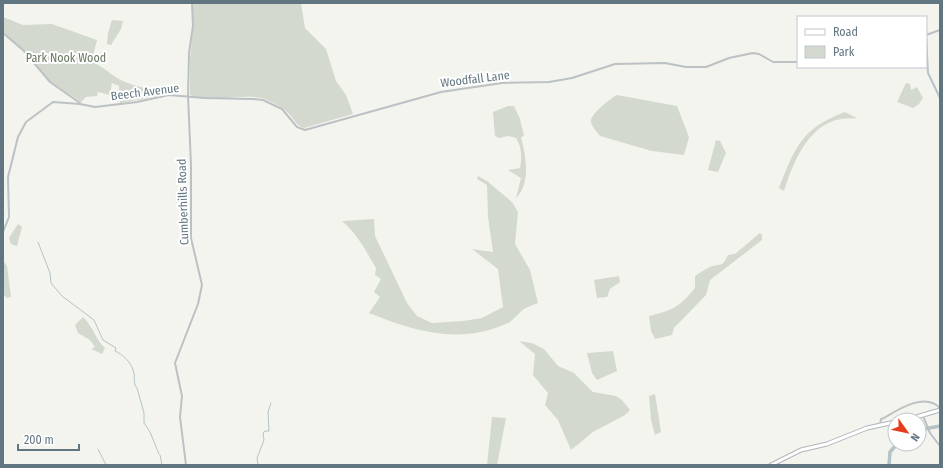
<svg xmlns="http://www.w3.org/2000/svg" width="943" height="468" font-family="'Fira Sans Condensed',sans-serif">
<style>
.green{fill:#d3d9cf}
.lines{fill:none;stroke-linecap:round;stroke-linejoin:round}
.stream{stroke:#b4c3c6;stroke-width:1}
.river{stroke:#b4c3c6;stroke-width:3.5}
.major-casing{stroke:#b0b5b8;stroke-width:5}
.minor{stroke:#bcc1c4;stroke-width:2}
.major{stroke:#fff;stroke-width:3}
.labels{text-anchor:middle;stroke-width:4;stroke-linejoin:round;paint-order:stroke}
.park-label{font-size:12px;fill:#687861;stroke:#fff}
.street-label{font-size:12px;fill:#627681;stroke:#fff}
</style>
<rect width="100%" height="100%" fill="#f4f4ef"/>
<!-- green -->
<g class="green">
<path d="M193 3H301L305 28 326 49 336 81 346 95 353 114 304 128C296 126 293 117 287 112 281 106 272 102 265 99 241 92 213 104 190 95V59L193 29Z"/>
<path d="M3 17 23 25 52 24 97 40 93 56V62C103 67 109 73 117 78 128 85 151 90 164 91L166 95 120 103 119 86 112 83 110 95 98 92 97 96 86 97 81 102 51 82 25 51 6 35 3 31Z"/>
<polygon points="112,20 123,21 121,29 111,45 107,44 108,33"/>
<polygon points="906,83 910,84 911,90 917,87 923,98 919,104 913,108 897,102"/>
<path d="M617 95 677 106 689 137 684 155 652 151 600 136C597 132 592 127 591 122 589 115 611 98 617 95Z"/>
<path d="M508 106H514L520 119 524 136 521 137C526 157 531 183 516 198L521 178 508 170 520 168C522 158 522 147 516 138L508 136 499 138 495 136 493 112Z"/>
<path d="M845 112 857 118C850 119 840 118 833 121 805 131 792 166 784 191L779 188C795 147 802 128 845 112Z"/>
<polygon points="716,140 720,141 726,153 718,172 708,170"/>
<path d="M478 176 487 181 512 202 518 212 515 244 530 270 538 303C533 305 528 307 524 309 518 313 514 320 508 323 460 345 416 332 369 313L380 297 374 292 381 279 375 275 376 268C365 250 359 236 342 221L374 219 375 236 407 303 417 316 432 323 463 321 482 318 503 307 498 269 472 249 493 252 488 217 487 185 477 179Z"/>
<polygon points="18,224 22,227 17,246 11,244 9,238"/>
<path d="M760 233 762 235V240L710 280 706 295 674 328 672 335 655 339 651 331 649 316C674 310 679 307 695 288V276C700 273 705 269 710 267 721 263 722 268 728 255L735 254Z"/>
<polygon points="3,260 7,266 11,297 7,298 3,294"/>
<polygon points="619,276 620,282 610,289 607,297 597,298 594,280"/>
<path d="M83 317C93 326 95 339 105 348L102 354 91 349 95 347 90 340 78 333 75 325Z"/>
<polygon points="519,341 532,343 544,349 558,366 574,373 593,392 616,396 622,400 630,410 625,415 593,432 571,450 558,420 545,405 548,393 533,375 535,354"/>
<polygon points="613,351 617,371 597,380 592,373 587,353"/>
<polygon points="655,394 661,432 655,435 651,420 649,396"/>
<polygon points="492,417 506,418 497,465 487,465"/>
</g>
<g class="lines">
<!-- stream -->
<g class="stream">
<path d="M38 242 50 273 51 283 62 296 94 320 103 340 116 348 115 351C122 354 131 362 133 370 136 376 132 383 137 388L144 413V423L150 432 159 454"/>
<polyline points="98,449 106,465"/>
<polyline points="160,455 162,465"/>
<polyline points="258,465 257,458 264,440 263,433 265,431 269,431 268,412 271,403"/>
</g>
<!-- river -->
<g class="river">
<polyline points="919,430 940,426"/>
<polyline points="889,465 890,452 897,444"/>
</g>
<defs>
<g id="major">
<polyline points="906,420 940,410"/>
<polyline points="771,465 801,450 827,444 867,428 895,422"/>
</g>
</defs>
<!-- major casing -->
<use href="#major" class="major-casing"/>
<!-- minor -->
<g class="minor">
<polyline points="3,33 24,51 50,82 80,103"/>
<polyline points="926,35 928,73 940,98"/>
<polyline points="926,35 940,30"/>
<polyline points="3,232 9,217 8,177 18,137 26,122 53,102 80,104 95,107 137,102 169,95 204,98 253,99 263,100 282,109 297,127 305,130 441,92 502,83 549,82 572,78 615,64 665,63 686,67 706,67 729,58 753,53 759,54 773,62 798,62"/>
<polyline points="923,416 930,433 940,446"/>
<path d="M880 425 881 419 884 418C899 409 925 392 940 408"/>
<polyline points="186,465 180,417 182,396 175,363 198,304 202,285 191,238 191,165 188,96 189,53 193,26 192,3"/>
</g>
<!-- major -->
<use href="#major" class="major"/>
</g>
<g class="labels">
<!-- park labels -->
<g class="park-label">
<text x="66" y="62">Park Nook Wood</text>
</g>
<!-- street labels -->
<g class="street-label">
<text transform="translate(475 79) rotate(-7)" y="4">Woodfall Lane</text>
<text transform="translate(145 92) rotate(-7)" y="4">Beech Avenue</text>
<text transform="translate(183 202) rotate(-92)" y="4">Cumberhills Road</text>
</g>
</g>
<!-- border -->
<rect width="943" height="468" fill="none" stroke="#627681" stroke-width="8"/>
<!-- legend -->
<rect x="797" y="16" width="130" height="52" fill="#ffffff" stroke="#c0c8cd"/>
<rect x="805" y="29" width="20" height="6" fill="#ffffff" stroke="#c0c8cd"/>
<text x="833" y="36" font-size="12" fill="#627681">Road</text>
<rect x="805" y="46" width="20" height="12" fill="#d3d9cf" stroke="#c0c8cd"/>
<text x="833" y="56" font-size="12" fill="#627681">Park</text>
<!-- north arrow -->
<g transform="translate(907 432) rotate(123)"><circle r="19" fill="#ffffff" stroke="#c0c8cd"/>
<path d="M0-3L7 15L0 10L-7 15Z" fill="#e53d1e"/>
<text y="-6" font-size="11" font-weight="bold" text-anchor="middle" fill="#627681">N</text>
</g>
<!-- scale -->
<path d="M18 444v6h61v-6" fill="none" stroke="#627681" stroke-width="2"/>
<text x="24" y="444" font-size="12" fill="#627681" stroke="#ffffff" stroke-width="3" paint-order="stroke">200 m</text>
</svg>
